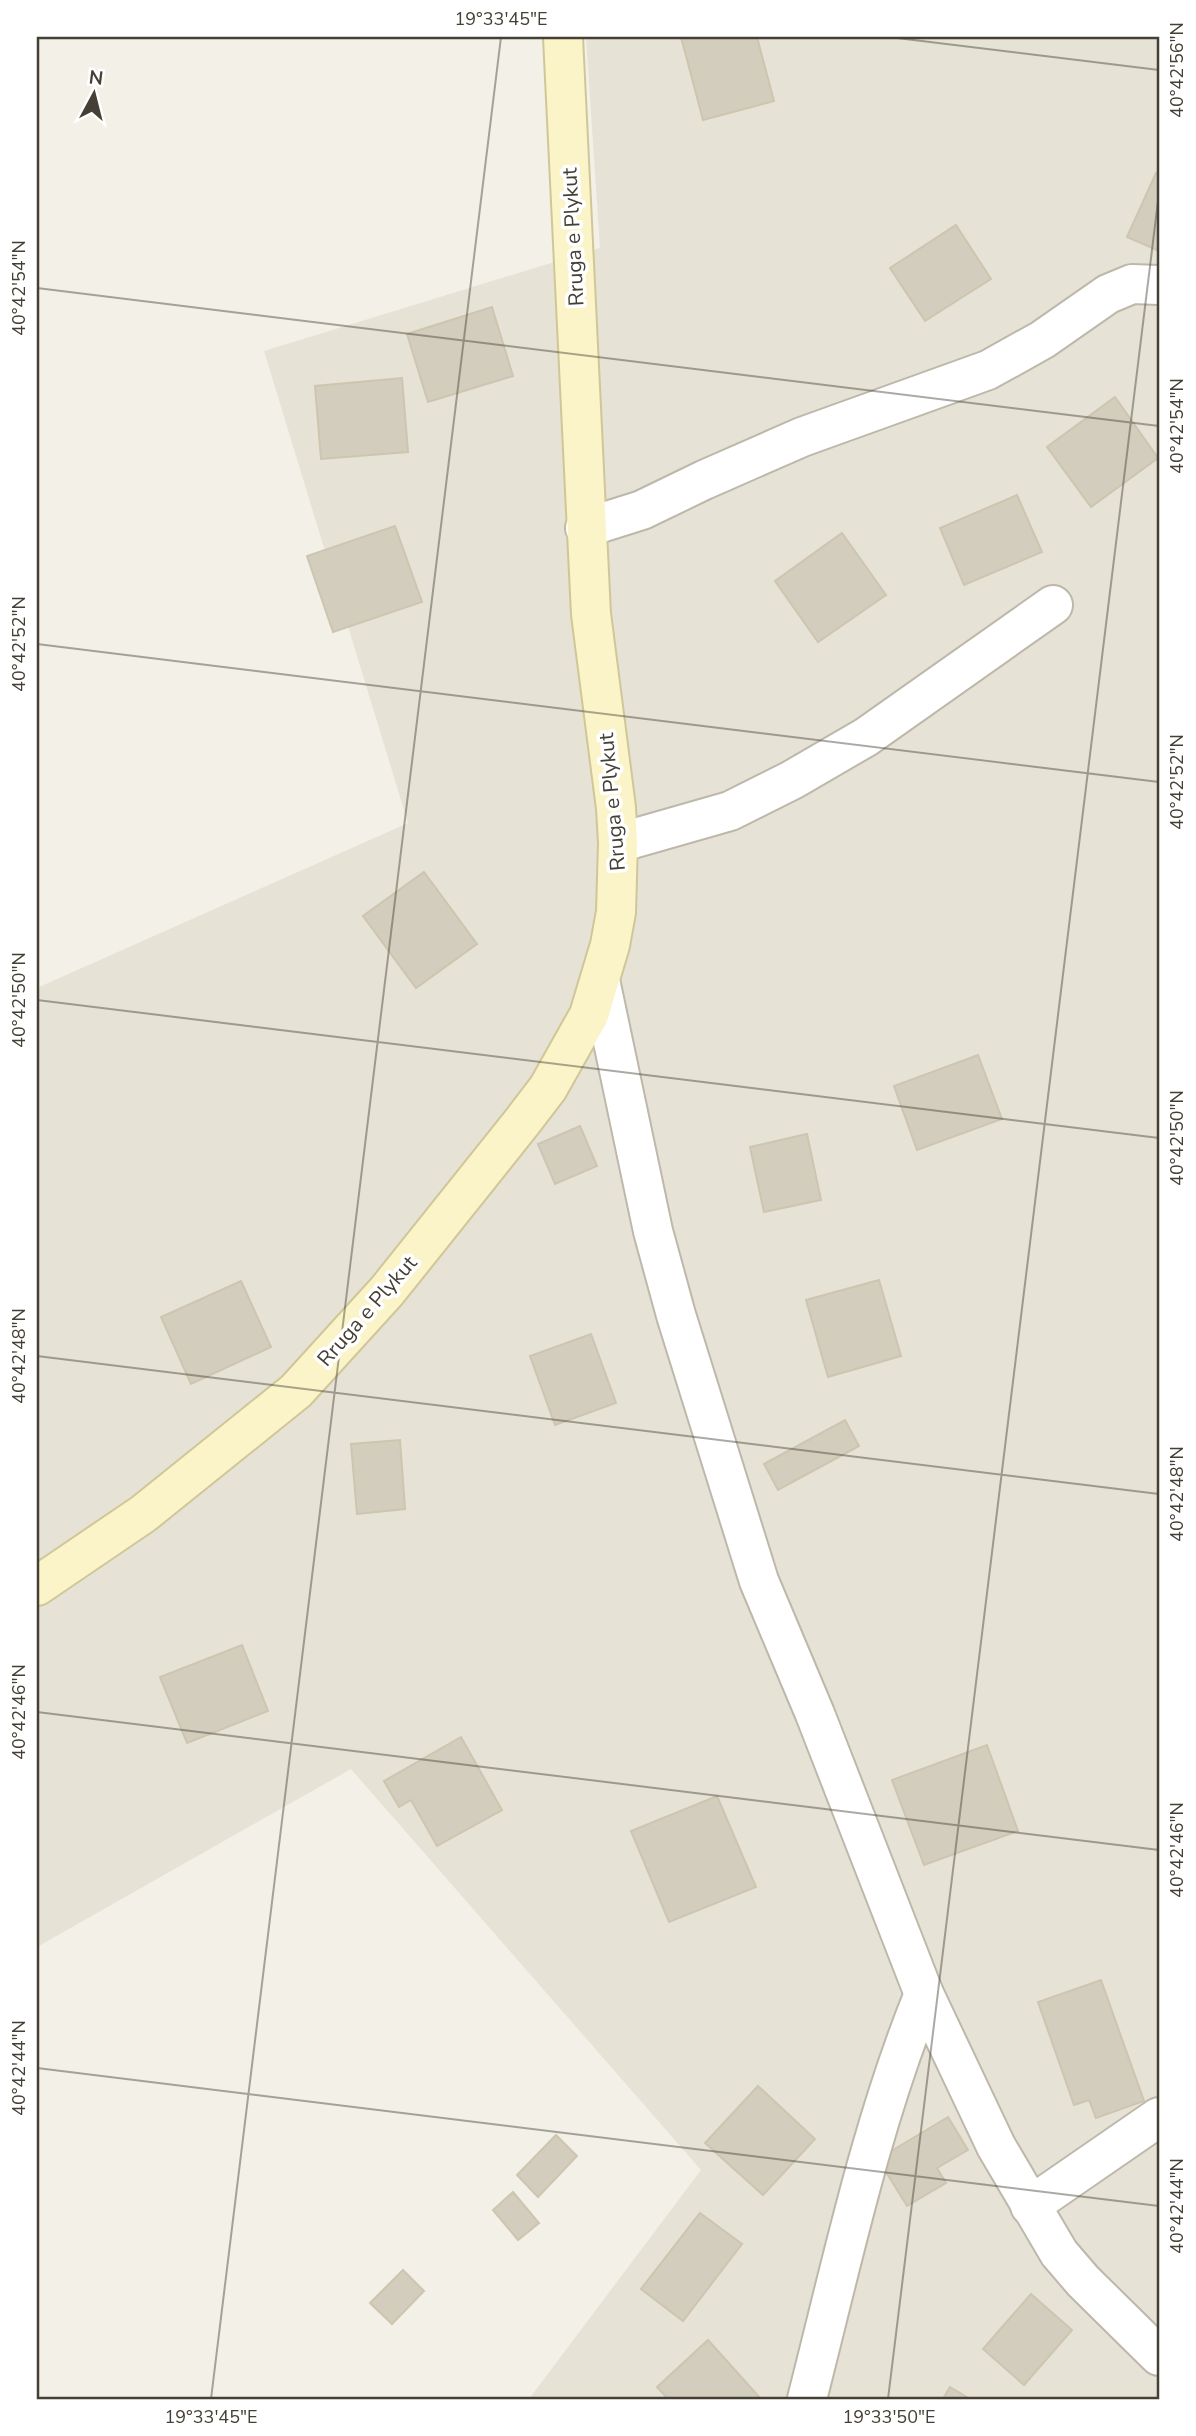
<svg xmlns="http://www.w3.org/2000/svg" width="1196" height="2436" font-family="'Nunito Sans',sans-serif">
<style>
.residential{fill:#e6e2d5}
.building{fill:#d3cdbd;stroke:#cec5b0;stroke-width:2}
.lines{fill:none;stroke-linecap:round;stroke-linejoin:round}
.street-casing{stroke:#bdb8aa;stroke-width:42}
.secondary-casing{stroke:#d0c698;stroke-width:42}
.street{stroke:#fff;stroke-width:38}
.secondary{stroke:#fbf4c8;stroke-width:38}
.ticks{fill:none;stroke:#454036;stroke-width:2;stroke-opacity:0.45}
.labels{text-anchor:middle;stroke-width:7;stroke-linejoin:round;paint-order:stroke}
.street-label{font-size:21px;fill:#454036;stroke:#fff}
.neatline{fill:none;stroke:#454036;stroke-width:2.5}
.ticks-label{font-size:18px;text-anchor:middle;fill:#454036}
</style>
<rect width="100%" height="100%" fill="#f2f0e7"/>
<!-- residential -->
<polygon class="residential" points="586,37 1159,37 1159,2399 529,2399 701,2170 351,1769 37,1947 37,988 408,823 264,351 600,248"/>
<!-- building -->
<g class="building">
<polygon points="681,37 757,37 774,101 703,120"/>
<polygon points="1156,173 1159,175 1159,251 1127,237"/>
<polygon points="956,225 991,279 925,321 890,268"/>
<polygon points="492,307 513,376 428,402 407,334"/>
<polygon points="402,378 408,452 321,459 315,386"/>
<polygon points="1115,397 1158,458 1091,507 1047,447"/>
<polygon points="1017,495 1042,552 964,585 940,528"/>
<polygon points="395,526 422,602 333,632 307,556"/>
<polygon points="842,533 886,595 818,642 775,581"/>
<polygon points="424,872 477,944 416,988 363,916"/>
<polygon points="978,1055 1002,1119 917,1150 894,1086"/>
<polygon points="580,1126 597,1166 555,1184 538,1144"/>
<polygon points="807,1134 821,1200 764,1212 750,1147"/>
<polygon points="879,1280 901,1356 828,1377 806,1300"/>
<polygon points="241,1281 271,1347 191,1384 161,1317"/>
<polygon points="591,1334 616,1403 555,1425 530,1356"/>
<polygon points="845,1420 859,1446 778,1490 764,1464"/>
<polygon points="400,1440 405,1509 357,1514 351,1444"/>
<polygon points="242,1645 268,1711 187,1743 160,1677"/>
<polygon points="461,1737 502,1810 437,1846 411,1800 399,1807 384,1781"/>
<polygon points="987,1745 1018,1831 924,1865 892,1780"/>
<polygon points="717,1796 756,1887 669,1922 631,1831"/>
<polygon points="1101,1980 1144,2101 1096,2118 1089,2100 1074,2105 1038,2002"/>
<polygon points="758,2086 815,2139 763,2195 705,2143"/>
<polygon points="948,2117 968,2150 937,2168 946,2183 907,2206 878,2159"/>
<polygon points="556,2135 577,2156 538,2197 517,2175"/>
<polygon points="513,2192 539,2223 518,2240 493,2210"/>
<polygon points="700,2213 742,2244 683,2321 641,2289"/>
<polygon points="403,2270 424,2291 392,2324 370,2303"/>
<polygon points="1031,2294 1072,2330 1024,2385 983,2349"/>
<polygon points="708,2340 761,2399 668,2399 657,2387"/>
<polygon points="950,2387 970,2399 943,2399"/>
</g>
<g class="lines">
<defs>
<g id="street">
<polyline points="585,528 642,510 704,480 802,437 988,370 1042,340 1108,294 1132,284 1159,285"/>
<polyline points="618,843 730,811 792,780 866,737 1053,605"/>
<polyline points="600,980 653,1231 676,1315 759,1581 815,1714 924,1994 996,2146 1059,2253 1083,2281 1159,2356"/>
<polyline points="1030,2206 1159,2117"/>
<path d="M807 2399C842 2263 871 2124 924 1994"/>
</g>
<polyline id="secondary" points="37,1586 143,1514 296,1391 387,1291 522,1122 548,1088 589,1015 610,945 616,912 618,843 616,808 591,614 563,37"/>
</defs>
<!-- street casing -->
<use href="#street" class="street-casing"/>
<!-- secondary casing -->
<use href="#secondary" class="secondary-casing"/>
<!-- street -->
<use href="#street" class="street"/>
<!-- secondary -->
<use href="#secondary" class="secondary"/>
</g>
<!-- ticks -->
<path class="ticks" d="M889 37 1159 70M37 288 1159 426M37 644 1159 782M37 1000 1159 1138M37 1356 1159 1494M37 1712 1159 1850M37 2068 1159 2206M211 2399 501 37M888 2399 1159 193"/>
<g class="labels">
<!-- street labels -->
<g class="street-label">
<text transform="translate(573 237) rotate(-93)" y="7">Rruga e Plykut</text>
<text transform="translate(612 802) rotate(-95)" y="7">Rruga e Plykut</text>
<text transform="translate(367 1311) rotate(-49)" y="7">Rruga e Plykut</text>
</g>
</g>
<!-- border -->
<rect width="1196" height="2436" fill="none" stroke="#ffffff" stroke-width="77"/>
<!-- north arrow -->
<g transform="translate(94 94) rotate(7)" stroke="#ffffff" stroke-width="5" paint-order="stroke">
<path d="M0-5L12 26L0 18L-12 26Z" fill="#454036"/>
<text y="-10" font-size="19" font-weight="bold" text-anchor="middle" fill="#454036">N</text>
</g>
<rect x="38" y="38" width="1120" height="2360" class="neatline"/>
<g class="ticks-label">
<text x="501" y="25">19°33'45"E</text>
<text transform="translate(1177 70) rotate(-90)" y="6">40°42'56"N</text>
<text transform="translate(19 288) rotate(-90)" y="6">40°42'54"N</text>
<text transform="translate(1177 426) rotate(-90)" y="6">40°42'54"N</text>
<text transform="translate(19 644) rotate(-90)" y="6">40°42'52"N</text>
<text transform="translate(1177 782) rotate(-90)" y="6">40°42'52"N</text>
<text transform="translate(19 1000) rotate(-90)" y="6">40°42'50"N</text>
<text transform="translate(1177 1138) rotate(-90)" y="6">40°42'50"N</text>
<text transform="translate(19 1356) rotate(-90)" y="6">40°42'48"N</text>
<text transform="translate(1177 1494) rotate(-90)" y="6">40°42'48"N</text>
<text transform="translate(19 1712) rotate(-90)" y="6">40°42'46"N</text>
<text transform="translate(1177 1850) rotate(-90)" y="6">40°42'46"N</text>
<text transform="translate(19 2068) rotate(-90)" y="6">40°42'44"N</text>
<text transform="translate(1177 2206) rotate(-90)" y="6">40°42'44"N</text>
<text x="211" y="2423">19°33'45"E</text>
<text x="889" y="2423">19°33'50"E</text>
</g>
</svg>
